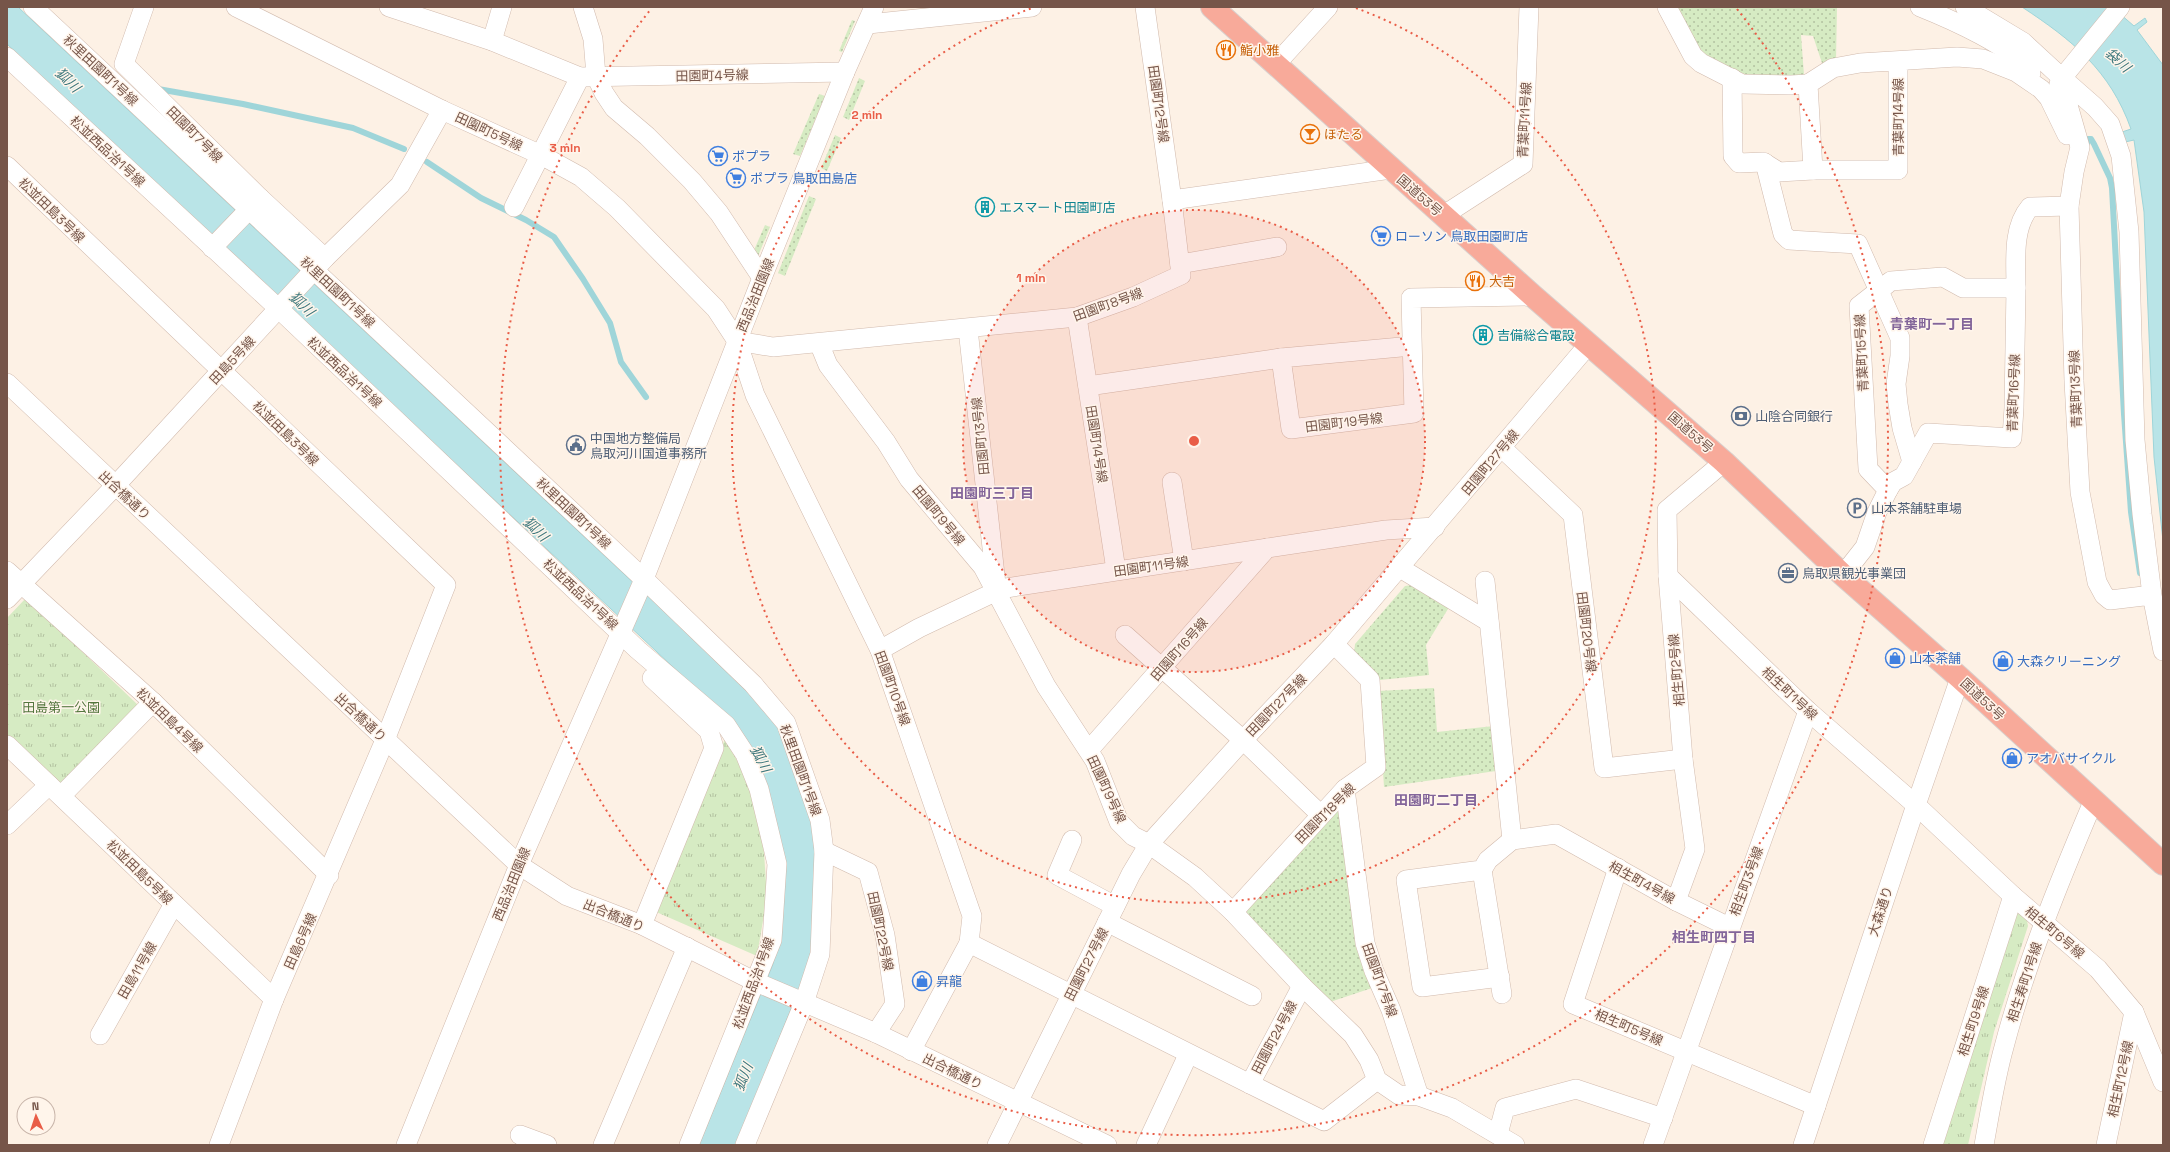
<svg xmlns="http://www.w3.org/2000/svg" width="2170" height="1152" font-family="'Space Grotesk','Noto Sans JP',sans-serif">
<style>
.grass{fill:url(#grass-dots)}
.park{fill:url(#park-tufts)}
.water{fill:#b9e4e7;stroke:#9fd5d9}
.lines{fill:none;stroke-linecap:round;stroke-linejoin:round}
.stream{stroke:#9fd5d9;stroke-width:6}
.minor-casing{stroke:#d1baad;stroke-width:20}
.highway-casing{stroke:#d9cfcc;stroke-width:24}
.minor{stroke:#fff;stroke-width:19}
.highway{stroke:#f8aa9a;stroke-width:22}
.ring{fill:none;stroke:#e95d47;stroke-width:2;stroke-dasharray:2 4}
.labels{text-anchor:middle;stroke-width:3;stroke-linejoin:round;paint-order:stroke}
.food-label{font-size:13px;fill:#c56008;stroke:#fff5eb;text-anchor:start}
.street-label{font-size:13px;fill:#765549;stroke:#fff5eb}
.shop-label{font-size:13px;fill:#366cbe;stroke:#fff5eb;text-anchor:start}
.culture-label{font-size:13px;fill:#0d838f;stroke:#fff5eb;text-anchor:start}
.service-label{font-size:13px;fill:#4e5e75;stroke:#fff5eb;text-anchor:start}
.park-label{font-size:13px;fill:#54763e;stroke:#fff5eb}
.water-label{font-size:14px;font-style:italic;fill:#3c777c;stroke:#fff5eb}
.neighbourhood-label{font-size:14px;font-weight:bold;fill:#83659a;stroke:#fff5eb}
.centre{fill:#e95d47;stroke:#fff5eb;stroke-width:2}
.ring-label{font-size:12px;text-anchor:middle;font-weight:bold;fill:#e95d47;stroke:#fff5eb;stroke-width:3;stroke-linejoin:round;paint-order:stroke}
</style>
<defs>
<pattern id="grass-dots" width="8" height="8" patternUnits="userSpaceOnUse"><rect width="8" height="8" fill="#d6ebc3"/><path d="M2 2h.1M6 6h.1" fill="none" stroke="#b2c1a0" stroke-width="1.8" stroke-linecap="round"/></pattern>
<pattern id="park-tufts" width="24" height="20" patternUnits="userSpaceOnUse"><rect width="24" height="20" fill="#d6ebc3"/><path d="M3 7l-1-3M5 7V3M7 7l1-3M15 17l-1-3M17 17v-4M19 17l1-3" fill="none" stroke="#b2c1a0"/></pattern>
</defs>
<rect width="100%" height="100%" fill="#fdf1e5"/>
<!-- grass -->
<g class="grass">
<polygon points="1672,7 1837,7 1836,60 1822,63 1813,36 1801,35 1804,75 1758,76 1739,73 1703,60"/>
<polygon points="852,20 855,21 842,52 839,51"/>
<polygon points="859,78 865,81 849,120 843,117"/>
<polygon points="819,94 825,96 800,156 793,154"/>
<polygon points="835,135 841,138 827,171 821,168"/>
<polygon points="809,196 816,199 785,276 778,273"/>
<polygon points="765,225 770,227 756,261 751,257"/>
<polygon points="1418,584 1451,604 1426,645 1429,675 1380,680 1354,654 1355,644 1405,586"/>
<polygon points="1434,688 1437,732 1494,726 1496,771 1384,787 1378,691"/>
<polygon points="1338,806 1375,987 1327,1003 1241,913"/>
</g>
<!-- park -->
<g class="park">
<polygon points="26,598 138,705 61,786 7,735 7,618"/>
<polygon points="725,739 747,778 763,838 767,897 757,956 654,911"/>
<polygon points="2016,912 2022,912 2026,915 2028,926 1994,1032 1968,1145 1939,1145"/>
</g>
<!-- water -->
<g class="water">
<polygon points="7,7 18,7 670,617 764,708 782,732 809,806 817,855 815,936 804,977 736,1145 699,1145 773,964 781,929 775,816 703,695 7,44"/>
<path d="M2022 7H2112L2134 26 2145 18 2147 22 2137 30 2163 65V541L2154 457 2144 212 2134 140 2125 142 2122 132 2131 129C2110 70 2072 40 2022 7Z"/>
</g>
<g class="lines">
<!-- stream -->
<g class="stream">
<polyline points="158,89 243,104 353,128 404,149"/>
<polyline points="2087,143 2088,139 2091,139 2094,144 2110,178 2112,188 2124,414 2131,512 2140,573"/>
<polyline points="427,162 481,198 526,220 554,237 583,279 610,323 621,362 646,397"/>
</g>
<defs>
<g id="minor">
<polyline points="33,7 644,579 753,684 786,723 820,820 824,851 820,954 804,1003 745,1145"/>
<polyline points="144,7 124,64 260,198 212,248"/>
<polyline points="236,7 442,110 541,155 581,177 617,208 716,309 737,341 755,395 880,650 972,916 969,943 1250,1084"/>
<polyline points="389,7 492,41 580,77 845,72"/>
<polyline points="583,7 593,39 596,76 604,93 614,108 647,136 692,181 719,213 762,278"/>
<polyline points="1145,7 1172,200"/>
<polyline points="1667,7 1693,56 1701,63 1742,84 1791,85 1808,84"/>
<path d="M1920 7C1950 19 2014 47 2031 73"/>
<polyline points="1965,7 2023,42 2062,78 2120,7"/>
<polyline points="868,24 1032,7"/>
<polyline points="492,41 502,7"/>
<polyline points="7,57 279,309 638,650 726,725 745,754 759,789 777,864 772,940 689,1145"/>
<polyline points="1898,61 1898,170 1813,170 1808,84 1833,68 1860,63 1957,57 1983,59 2016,72 2041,89 2049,98 2067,135"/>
<polyline points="1275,65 1328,7"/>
<polyline points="1732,78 1733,156 1739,163 1763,162 1779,172 1813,170"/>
<polyline points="1765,163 1783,234 1789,240 1858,244 1900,338 1900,356 1896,384 1898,404 1902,428 1912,462"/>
<polyline points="7,166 446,585 385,740 274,999 219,1145"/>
<polyline points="260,198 325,258"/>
<polyline points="514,207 580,77"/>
<polyline points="1444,215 1523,164 1529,7"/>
<polyline points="1180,264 1277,247"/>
<polyline points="1077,317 1116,570"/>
<polyline points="968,329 996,584"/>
<polyline points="737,341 773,347 1077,317 1133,297 1181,275 1172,200 1391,169"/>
<polyline points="819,343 828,365 886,442 909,479 983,567 1046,686 1095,761 1119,822 1133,836 1149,844 1195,877 1233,912 1302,986 1353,1035 1369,1060 1377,1080 1399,1095 1419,1096 1452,1108 1515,1145"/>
<polyline points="1412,346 1281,358 1291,429 1414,413 1411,298 1533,296"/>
<polyline points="7,383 519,865 567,896 642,925 756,982 876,1033 1107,1145"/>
<polyline points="1088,386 1281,358"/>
<polyline points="1502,448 1573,515 1604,768 1683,759"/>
<polyline points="1172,482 1184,561"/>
<polyline points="1888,490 1893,482 1904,476 1928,433 2012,438 2014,408 2016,288"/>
<polyline points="1400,568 1489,622"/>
<polyline points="7,571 153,702 329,875"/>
<path d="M1843 575 1865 547 1877 512 1888 490 1868 469 1859 306 1891 281 1943 277 1963 288H2016C2016 261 2012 228 2030 207L2069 206"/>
<polyline points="1668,576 1808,711 1916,805 2013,896 2098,969 2134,1012 2163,1082"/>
<polyline points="1485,581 1512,840"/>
<polyline points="2152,595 2142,514 2135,440 2129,232 2121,156 2110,124 2095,107 2062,78 2059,84 2066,98 2080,147 2074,172 2069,206 2074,381 2080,492 2097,582 2104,595 2110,600 2152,595 2163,651"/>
<polyline points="7,599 115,486 325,258 400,185 442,110"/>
<polyline points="1125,635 1243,740 1321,815"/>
<polyline points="880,650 919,628 997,591 1006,588 1386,530 1435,527"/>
<polyline points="7,745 274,999"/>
<polyline points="1089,750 1267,548"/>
<polyline points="1345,789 1365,943 1374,971 1391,1010 1419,1096"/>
<polyline points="61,796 153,702"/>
<polyline points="7,825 49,785"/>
<polyline points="1072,840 1057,875 1115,906"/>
<polyline points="824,851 868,872 885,935 895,1004 876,1033"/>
<polyline points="1618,868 1573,1004 1816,1106"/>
<polyline points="1482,870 1502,994"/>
<polyline points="1676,901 1695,849 1683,759 1668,576 1667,510 1724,462"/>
<polyline points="1233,912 1345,789 1376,767 1370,680 1334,644"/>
<polyline points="1107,922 1252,996"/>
<polyline points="642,925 714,748 709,731 652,678"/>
<polyline points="1500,977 1422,987 1406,880 1482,870 1488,860 1512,840 1556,834 1676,901 1729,927"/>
<polyline points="1302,986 1250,1084 1324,1121 1377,1080"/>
<polyline points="100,1035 174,904"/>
<polyline points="911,1051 969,943"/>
<polyline points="1498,1134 1505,1108 1576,1089 1663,1118"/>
<polyline points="520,1135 547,1145"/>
<polyline points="406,1145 519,865 642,584 762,278 845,72 874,7"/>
<polyline points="603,1145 687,947"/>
<polyline points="997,1145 1131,874 1149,844 1243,740 1334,644 1589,344"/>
<polyline points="1146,1145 1188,1055"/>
<polyline points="1653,1145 1808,711"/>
<polyline points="1803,1145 1916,805 1960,678"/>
<polyline points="1933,1145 2013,896"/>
<path d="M1984 1145C1990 1112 1995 1079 2004 1047 2026 963 2059 882 2093 802"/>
<polyline points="2106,1145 2134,1012"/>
</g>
<polyline id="highway" points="1212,7 1533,296 1724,462 1843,575 1960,678 2163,864"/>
</defs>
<!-- minor casing -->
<use href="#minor" class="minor-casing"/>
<!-- highway casing -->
<use href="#highway" class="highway-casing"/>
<!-- minor -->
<use href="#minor" class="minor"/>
<!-- highway -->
<use href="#highway" class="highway"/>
</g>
<!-- distance rings -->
<circle cx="1194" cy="441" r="231" fill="#e95d47" fill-opacity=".12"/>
<g class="ring">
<circle cx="1194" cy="441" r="231"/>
<path d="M1356 8A462 462 0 1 1 1032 8"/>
<path d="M1737 9A694 694 0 1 1 651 9"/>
</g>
<!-- icons -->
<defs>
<symbol id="restaurant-ring" viewBox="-11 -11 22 22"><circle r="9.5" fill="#fff5eb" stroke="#e8710a" stroke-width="1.5"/><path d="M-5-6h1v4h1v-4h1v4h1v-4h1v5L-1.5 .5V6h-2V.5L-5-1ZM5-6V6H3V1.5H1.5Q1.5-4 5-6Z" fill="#e8710a"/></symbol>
<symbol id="bar-ring" viewBox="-11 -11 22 22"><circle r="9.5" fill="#fff5eb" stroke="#e8710a" stroke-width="1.5"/><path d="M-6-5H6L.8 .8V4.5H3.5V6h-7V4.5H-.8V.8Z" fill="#e8710a"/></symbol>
<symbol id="supermarket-ring" viewBox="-11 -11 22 22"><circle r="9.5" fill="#fff5eb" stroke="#3f7fe0" stroke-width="1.5"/><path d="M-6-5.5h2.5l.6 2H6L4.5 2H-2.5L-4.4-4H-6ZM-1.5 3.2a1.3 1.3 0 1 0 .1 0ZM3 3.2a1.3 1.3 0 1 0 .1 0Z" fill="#3f7fe0"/></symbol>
<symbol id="building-ring" viewBox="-11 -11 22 22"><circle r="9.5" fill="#fff5eb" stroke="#0f9aa8" stroke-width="1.5"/><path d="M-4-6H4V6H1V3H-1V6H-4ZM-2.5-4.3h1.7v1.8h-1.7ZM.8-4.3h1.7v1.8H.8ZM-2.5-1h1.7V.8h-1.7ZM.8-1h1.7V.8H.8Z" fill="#0f9aa8"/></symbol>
<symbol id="bank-ring" viewBox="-11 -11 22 22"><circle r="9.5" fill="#fff5eb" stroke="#5c6f8a" stroke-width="1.5"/><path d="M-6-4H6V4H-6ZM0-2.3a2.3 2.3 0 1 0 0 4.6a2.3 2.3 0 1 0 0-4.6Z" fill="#5c6f8a"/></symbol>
<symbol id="civic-ring" viewBox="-11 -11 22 22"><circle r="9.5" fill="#fff5eb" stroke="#5c6f8a" stroke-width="1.5"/><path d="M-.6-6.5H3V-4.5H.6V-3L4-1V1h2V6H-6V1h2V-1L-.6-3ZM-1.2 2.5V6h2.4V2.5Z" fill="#5c6f8a"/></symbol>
<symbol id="parking-ring" viewBox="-11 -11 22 22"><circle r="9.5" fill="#fff5eb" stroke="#5c6f8a" stroke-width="1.5"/><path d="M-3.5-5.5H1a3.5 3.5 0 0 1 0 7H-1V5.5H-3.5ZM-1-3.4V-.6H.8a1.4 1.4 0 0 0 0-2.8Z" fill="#5c6f8a"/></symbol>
<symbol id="office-ring" viewBox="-11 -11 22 22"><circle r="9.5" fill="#fff5eb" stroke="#5c6f8a" stroke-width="1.5"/><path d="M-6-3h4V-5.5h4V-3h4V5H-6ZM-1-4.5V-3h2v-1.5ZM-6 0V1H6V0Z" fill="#5c6f8a"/></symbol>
<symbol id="shop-ring" viewBox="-11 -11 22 22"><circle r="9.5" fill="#fff5eb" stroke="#3f7fe0" stroke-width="1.5"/><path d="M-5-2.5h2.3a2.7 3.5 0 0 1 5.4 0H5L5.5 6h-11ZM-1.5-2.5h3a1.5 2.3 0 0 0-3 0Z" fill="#3f7fe0"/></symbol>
</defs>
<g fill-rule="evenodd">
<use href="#restaurant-ring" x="1215" y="39" width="22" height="22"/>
<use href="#bar-ring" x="1299" y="123" width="22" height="22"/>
<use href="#supermarket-ring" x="707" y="145" width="22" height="22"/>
<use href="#supermarket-ring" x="725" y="167" width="22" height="22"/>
<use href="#building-ring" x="974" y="196" width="22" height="22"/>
<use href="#supermarket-ring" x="1370" y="225" width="22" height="22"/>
<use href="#restaurant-ring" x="1464" y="270" width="22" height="22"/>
<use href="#building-ring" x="1472" y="324" width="22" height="22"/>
<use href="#bank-ring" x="1730" y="405" width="22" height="22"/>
<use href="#civic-ring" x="565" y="434" width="22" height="22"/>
<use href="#parking-ring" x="1846" y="497" width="22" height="22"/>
<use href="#office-ring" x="1777" y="562" width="22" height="22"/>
<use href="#shop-ring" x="1884" y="647" width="22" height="22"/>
<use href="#shop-ring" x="1992" y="650" width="22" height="22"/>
<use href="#shop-ring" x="2001" y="747" width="22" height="22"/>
<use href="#shop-ring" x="911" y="970" width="22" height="22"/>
</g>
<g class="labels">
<!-- food labels -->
<g class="food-label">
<text x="1240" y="55">鮨小雅</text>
<text x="1324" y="139">ほたる</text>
<text x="1489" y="286">大吉</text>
</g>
<!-- street labels -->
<g class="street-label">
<text transform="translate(101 70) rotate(43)" y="5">秋里田園町1号線</text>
<text transform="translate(712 75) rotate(-1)" y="5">田園町4号線</text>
<text transform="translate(1159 104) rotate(82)" y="5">田園町12号線</text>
<text transform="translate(1898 117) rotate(-90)" y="5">青葉町14号線</text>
<text transform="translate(1524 120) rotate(-87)" y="5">青葉町11号線</text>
<text transform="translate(489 131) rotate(25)" y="5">田園町5号線</text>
<text transform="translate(195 134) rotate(45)" y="5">田園町7号線</text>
<text transform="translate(108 151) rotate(43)" y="5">松並西品治1号線</text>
<text transform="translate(1420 195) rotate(41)" y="5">国道53号</text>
<text transform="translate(52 210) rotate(44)" y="5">松並田島3号線</text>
<text transform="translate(338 292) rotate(43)" y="5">秋里田園町1号線</text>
<text transform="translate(755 295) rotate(-68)" y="5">西品治田園線</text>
<text transform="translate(1108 304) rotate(-20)" y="5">田園町8号線</text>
<text transform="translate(1861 353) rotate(-93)" y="5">青葉町15号線</text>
<text transform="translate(232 360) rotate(-47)" y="5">田島5号線</text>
<text transform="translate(345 372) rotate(43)" y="5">松並西品治1号線</text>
<text transform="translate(2075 389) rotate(-92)" y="5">青葉町13号線</text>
<text transform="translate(2013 393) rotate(-88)" y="5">青葉町16号線</text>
<text transform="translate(1344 422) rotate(-7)" y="5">田園町19号線</text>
<text transform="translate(1691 432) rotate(41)" y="5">国道53号</text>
<text transform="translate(286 433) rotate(44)" y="5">松並田島3号線</text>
<text transform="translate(980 436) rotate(-96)" y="5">田園町13号線</text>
<text transform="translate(1097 444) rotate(81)" y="5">田園町14号線</text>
<text transform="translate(1490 462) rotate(-50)" y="5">田園町27号線</text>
<text transform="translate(125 495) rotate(43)" y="5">出合橋通り</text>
<text transform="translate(574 513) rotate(43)" y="5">秋里田園町1号線</text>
<text transform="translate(939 515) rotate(50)" y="5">田園町9号線</text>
<text transform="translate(1151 566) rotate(-8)" y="5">田園町11号線</text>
<text transform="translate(581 594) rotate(43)" y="5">松並西品治1号線</text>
<text transform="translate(1587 632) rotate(83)" y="5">田園町20号線</text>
<text transform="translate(1179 649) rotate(-49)" y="5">田園町16号線</text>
<text transform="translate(1676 670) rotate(-95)" y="5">相生町2号線</text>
<text transform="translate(893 688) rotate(70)" y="5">田園町10号線</text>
<text transform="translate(1790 693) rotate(43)" y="5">相生町1号線</text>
<text transform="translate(1983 699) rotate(43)" y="5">国道53号</text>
<text transform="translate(1276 705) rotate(-46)" y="5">田園町27号線</text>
<text transform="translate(361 717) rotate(43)" y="5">出合橋通り</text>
<text transform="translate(170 720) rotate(44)" y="5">松並田島4号線</text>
<text transform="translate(801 770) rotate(70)" y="5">秋里田園町1号線</text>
<text transform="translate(1107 789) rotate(65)" y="5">田園町9号線</text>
<text transform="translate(1325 813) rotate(-45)" y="5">田園町18号線</text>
<text transform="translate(140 872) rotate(44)" y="5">松並田島5号線</text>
<text transform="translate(1746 881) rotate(-70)" y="5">相生町3号線</text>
<text transform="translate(1642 882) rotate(29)" y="5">相生町4号線</text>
<text transform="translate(511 884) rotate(-68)" y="5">西品治田園線</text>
<text transform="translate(1880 911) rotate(-72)" y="5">大森通り</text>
<text transform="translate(614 915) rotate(22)" y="5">出合橋通り</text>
<text transform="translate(881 931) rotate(78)" y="5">田園町22号線</text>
<text transform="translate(2055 932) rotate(40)" y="5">相生町6号線</text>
<text transform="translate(300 941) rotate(-66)" y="5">田島6号線</text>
<text transform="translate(1086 964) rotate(-63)" y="5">田園町27号線</text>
<text transform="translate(137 970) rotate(-60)" y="5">田島11号線</text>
<text transform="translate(1380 980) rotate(70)" y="5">田園町17号線</text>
<text transform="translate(2024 982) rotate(-72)" y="5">相生寿町1号線</text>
<text transform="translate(753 983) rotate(-70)" y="5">松並西品治1号線</text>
<text transform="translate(1973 1021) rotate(-72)" y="5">相生町9号線</text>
<text transform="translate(1629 1027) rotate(23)" y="5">相生町5号線</text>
<text transform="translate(1274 1037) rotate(-62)" y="5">田園町24号線</text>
<text transform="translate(953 1071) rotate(26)" y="5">出合橋通り</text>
<text transform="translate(2120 1079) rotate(-78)" y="5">相生町12号線</text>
</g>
<!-- shop labels -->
<g class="shop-label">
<text x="732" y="161">ポプラ</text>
<text x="750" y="183">ポプラ 鳥取田島店</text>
<text x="1395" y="241">ローソン 鳥取田園町店</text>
<text x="1909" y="663">山本茶舗</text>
<text x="2017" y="666">大森クリーニング</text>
<text x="2026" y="763">アオバサイクル</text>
<text x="936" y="986">昇龍</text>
</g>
<!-- culture labels -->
<g class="culture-label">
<text x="999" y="212">エスマート田園町店</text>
<text x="1497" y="340">吉備総合電設</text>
</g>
<!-- service labels -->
<g class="service-label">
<text x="1755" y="421">山陰合同銀行</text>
<text x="590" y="443">中国地方整備局<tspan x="590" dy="15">鳥取河川国道事務所</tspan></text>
<text x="1871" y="513">山本茶舗駐車場</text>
<text x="1802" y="578">鳥取県観光事業団</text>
</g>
<!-- park labels -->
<g class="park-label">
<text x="61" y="712">田島第一公園</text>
</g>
<!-- water labels -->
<g class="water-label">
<text transform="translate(2118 60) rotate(42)" y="5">袋川</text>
<text transform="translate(68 80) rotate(44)" y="5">狐川</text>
<text transform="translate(302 304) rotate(44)" y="5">狐川</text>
<text transform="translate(536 529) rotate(44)" y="5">狐川</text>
<text transform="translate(761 759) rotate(62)" y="5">狐川</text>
<text transform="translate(743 1077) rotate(-68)" y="5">狐川</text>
</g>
<!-- neighbourhood labels -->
<g class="neighbourhood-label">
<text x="1932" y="329">青葉町一丁目</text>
<text x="992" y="498">田園町三丁目</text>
<text x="1436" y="805">田園町二丁目</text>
<text x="1714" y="942">相生町四丁目</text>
</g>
</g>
<circle cx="1194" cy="441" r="6" class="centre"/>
<g class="ring-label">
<text x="867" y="119">2 min</text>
<text x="565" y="152">3 min</text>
<text x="1031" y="282">1 min</text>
</g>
<!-- border -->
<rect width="2170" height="1152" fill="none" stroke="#765549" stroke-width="16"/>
<!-- north arrow -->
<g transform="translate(36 1116) rotate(357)"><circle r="19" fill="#fff5eb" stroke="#c8b5aa"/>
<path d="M0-3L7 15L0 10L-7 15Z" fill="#e95d47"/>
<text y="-6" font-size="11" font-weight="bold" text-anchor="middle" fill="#765549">N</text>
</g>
</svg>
